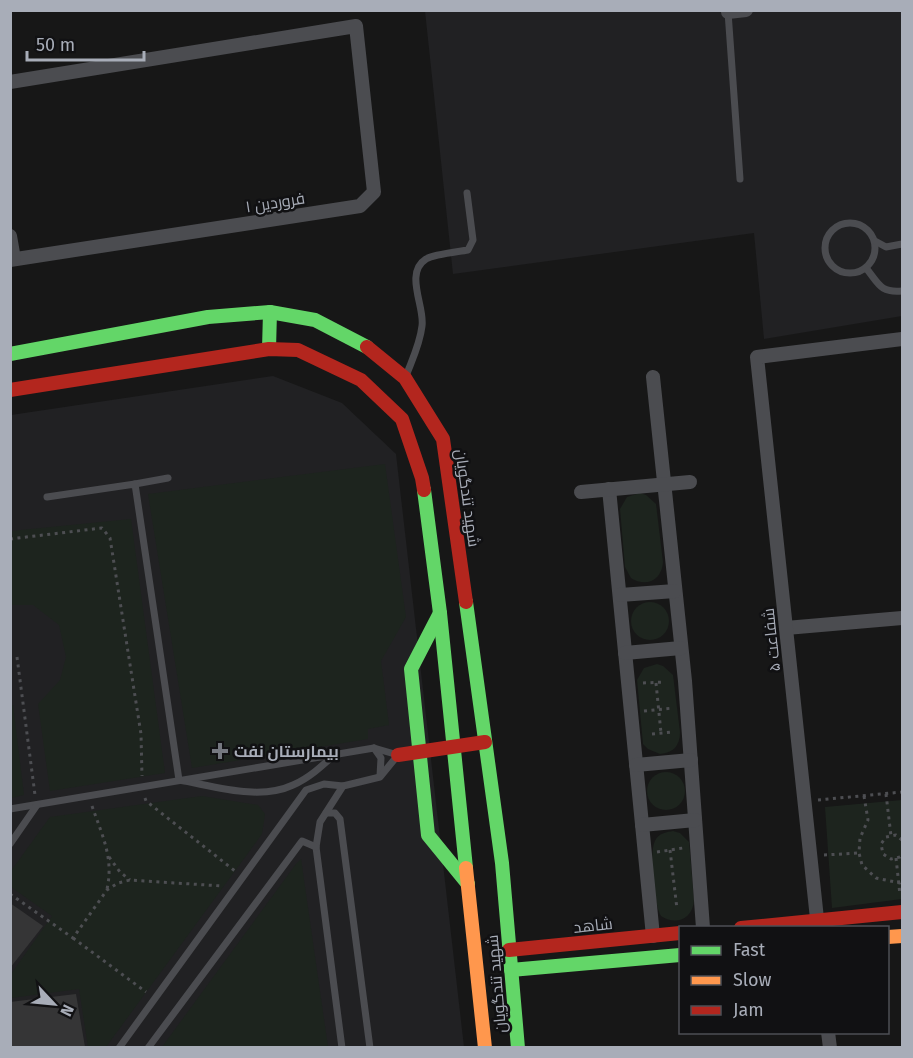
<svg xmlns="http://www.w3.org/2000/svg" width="913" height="1058" font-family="'Fira Sans',Cairo,sans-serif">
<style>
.built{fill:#212123}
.green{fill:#1d241e}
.building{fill:#353536}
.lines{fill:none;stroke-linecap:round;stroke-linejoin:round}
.path{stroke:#4d4e52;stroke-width:3;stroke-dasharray:3 4.5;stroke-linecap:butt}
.lane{stroke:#4b4c50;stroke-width:7}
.street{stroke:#4b4c50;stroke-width:14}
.fast{stroke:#63d668;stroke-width:14}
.slow{stroke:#ff974d;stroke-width:14}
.jam{stroke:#b3261e;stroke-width:14}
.poi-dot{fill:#757880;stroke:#111113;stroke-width:2}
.labels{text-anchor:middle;stroke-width:5;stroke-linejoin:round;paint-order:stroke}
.street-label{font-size:16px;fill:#a8adb8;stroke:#111113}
.poi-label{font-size:16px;font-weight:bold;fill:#a8adb8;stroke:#111113;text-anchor:start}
</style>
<rect width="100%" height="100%" fill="#171717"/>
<!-- built -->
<g class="built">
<polygon points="425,11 902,11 902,316 764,339 754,233 453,274"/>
<polygon points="273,376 342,403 396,454 464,1047 11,1048 11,415"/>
</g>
<!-- green -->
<g class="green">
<polygon points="385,464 406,617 381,661 389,725 368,729 368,739 192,768 148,494"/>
<path d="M640 493 646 495 656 504 663 562C662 580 646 588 631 578L625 567 620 509 627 497Z"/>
<polygon points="131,519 165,773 50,791 38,704 60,680 66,657 59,625 33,605 11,605 11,531"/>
<circle cx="650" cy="621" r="19"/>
<path d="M657 664 663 666 673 675 680 732C680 746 673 753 660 754L648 749 643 744 637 680 644 668Z"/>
<polygon points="10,705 13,705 24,795 11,798"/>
<circle cx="666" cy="791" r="19"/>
<polygon points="202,796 258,805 265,814 262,834 106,1047 88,1047 79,989 11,998 11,974 52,916 11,887 11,871 50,817"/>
<polygon points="902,800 902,899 832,908 825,807"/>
<path d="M673 831 680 833 689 842 694 900C693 919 676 926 661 916 654 905 648 849 656 839 660 833 667 832 673 831Z"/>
<polygon points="301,859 328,1047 162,1047 296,864"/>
</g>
<!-- building -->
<g class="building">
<polygon points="10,903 43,926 10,968"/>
<polygon points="76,994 85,1047 10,1047 10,1002"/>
</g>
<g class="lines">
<!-- path -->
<g class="path">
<polyline points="10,539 102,528 110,538 141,734 142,776"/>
<polyline points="17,657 35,795"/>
<polyline points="643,683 665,682"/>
<polyline points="656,683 661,733"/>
<polyline points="644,711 673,708"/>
<polyline points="652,734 673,732"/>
<polyline points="886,794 891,836"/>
<polyline points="864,796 868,820 860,838 859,853 862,865 876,878 900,883 902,881"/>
<polyline points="145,798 146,801 235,871"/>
<polyline points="818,800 902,792"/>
<path d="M92 806C102 835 114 858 107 889"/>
<polyline points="902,840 896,835 886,837 881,844 883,854 891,859 900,857 902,853"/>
<polyline points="670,850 677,909"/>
<polyline points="657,852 683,848"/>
<polyline points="824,855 859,853"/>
<polyline points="109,857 120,872 130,880"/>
<polyline points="896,858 900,895"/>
<polyline points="10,894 73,938 107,890 118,883 130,880 222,886"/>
<polyline points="73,938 146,992"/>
</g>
<!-- lane -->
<g class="lane">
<polyline points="728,12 740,179"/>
<circle cx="850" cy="248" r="25"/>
<polyline points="875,241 886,247 902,244"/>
<path d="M866 268C879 284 880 293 902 291"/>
<path d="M406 376C412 360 420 344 422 326 425 307 404 273 426 259 435 254 457 252 468 250L473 240 467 193"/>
<polyline points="135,484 168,478"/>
<path d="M47 497 135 484 179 780C214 786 259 801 293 785 309 778 322 766 334 755"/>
<polyline points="374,748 381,758 380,776"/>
<polyline points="10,809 374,748 398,755 380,777 343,786 320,822 316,847 342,1048"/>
<polyline points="326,813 335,813 340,819 370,1048"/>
<polyline points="10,844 37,805"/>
<polyline points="119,1048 306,790 324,784 343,786"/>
<polyline points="148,1048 302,841 316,847"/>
</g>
<!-- street -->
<g class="street">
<polyline points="728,10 728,12 746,10"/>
<polyline points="10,82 356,26 374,192 360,206 10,260"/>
<polyline points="10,236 14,259"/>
<polyline points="653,377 685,681 703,928"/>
<polyline points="609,489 653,936"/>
<polyline points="581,492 690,482"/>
<polyline points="620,595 675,591"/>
<polyline points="786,628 902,618"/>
<polyline points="625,653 681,648"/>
<polyline points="636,765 691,760"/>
<polyline points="642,825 695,820"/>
<polyline points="818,928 757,357 902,339"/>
<polyline points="828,1032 830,1048"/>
</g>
<!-- fast -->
<g class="fast">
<polyline points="269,349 270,312"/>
<polyline points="10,354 208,317 270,312 315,320 367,347"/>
<polyline points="424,490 440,613 466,868"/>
<polyline points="466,602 502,863 518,1048"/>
<polyline points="440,613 411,669 428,835 468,884"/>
<polyline points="511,970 680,955"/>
</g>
<!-- slow -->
<g class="slow">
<polyline points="466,868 485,1048"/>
<polyline points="888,937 902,936"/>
</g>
<!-- jam -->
<g class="jam">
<polyline points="367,347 405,378 443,439 466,602"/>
<polyline points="10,390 269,349 298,350 361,380 402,419 422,478 424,490"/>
<polyline points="398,755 485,742"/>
<polyline points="741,928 902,912"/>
<polyline points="509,950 680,933"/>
</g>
</g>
<!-- markers -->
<path class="poi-dot" d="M217 742h6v6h6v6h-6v6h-6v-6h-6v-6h6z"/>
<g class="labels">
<!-- street labels -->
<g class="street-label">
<text transform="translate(275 202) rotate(-9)" y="6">فروردین ۱</text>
<text transform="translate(468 498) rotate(82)" y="6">شهید تندگویان</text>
<text transform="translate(771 640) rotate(-96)" y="6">شفاعت ۵</text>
<text transform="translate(593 925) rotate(-6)" y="6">شاهد</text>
<text transform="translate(496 984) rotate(-95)" y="6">شهید تندگویان</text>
</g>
<!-- poi labels -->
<g class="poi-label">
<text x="234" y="757">بیمارستان نفت</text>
</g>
</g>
<!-- border -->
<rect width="913" height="1058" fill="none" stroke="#a8adb8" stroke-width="24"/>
<!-- legend -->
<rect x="679" y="926" width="210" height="108" fill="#111113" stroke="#4d4f55" stroke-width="1.5"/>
<rect x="691" y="946" width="30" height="9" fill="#63d668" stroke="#4d4f55" stroke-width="1.5"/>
<text x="733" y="956" font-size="18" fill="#a8adb8">Fast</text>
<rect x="691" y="976" width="30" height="9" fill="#ff974d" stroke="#4d4f55" stroke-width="1.5"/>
<text x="733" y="986" font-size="18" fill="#a8adb8">Slow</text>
<rect x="691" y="1006" width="30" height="9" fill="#b3261e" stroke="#4d4f55" stroke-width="1.5"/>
<text x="733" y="1016" font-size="18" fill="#a8adb8">Jam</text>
<!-- north arrow -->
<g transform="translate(54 1004) rotate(116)" stroke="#111113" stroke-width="4.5" paint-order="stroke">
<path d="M0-4.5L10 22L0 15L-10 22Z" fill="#a8adb8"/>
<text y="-9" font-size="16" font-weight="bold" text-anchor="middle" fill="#a8adb8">N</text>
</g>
<!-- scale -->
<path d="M27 51v9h117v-9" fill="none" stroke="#a8adb8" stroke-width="3"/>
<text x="36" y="51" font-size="18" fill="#a8adb8" stroke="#111113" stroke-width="4.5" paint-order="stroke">50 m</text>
</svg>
